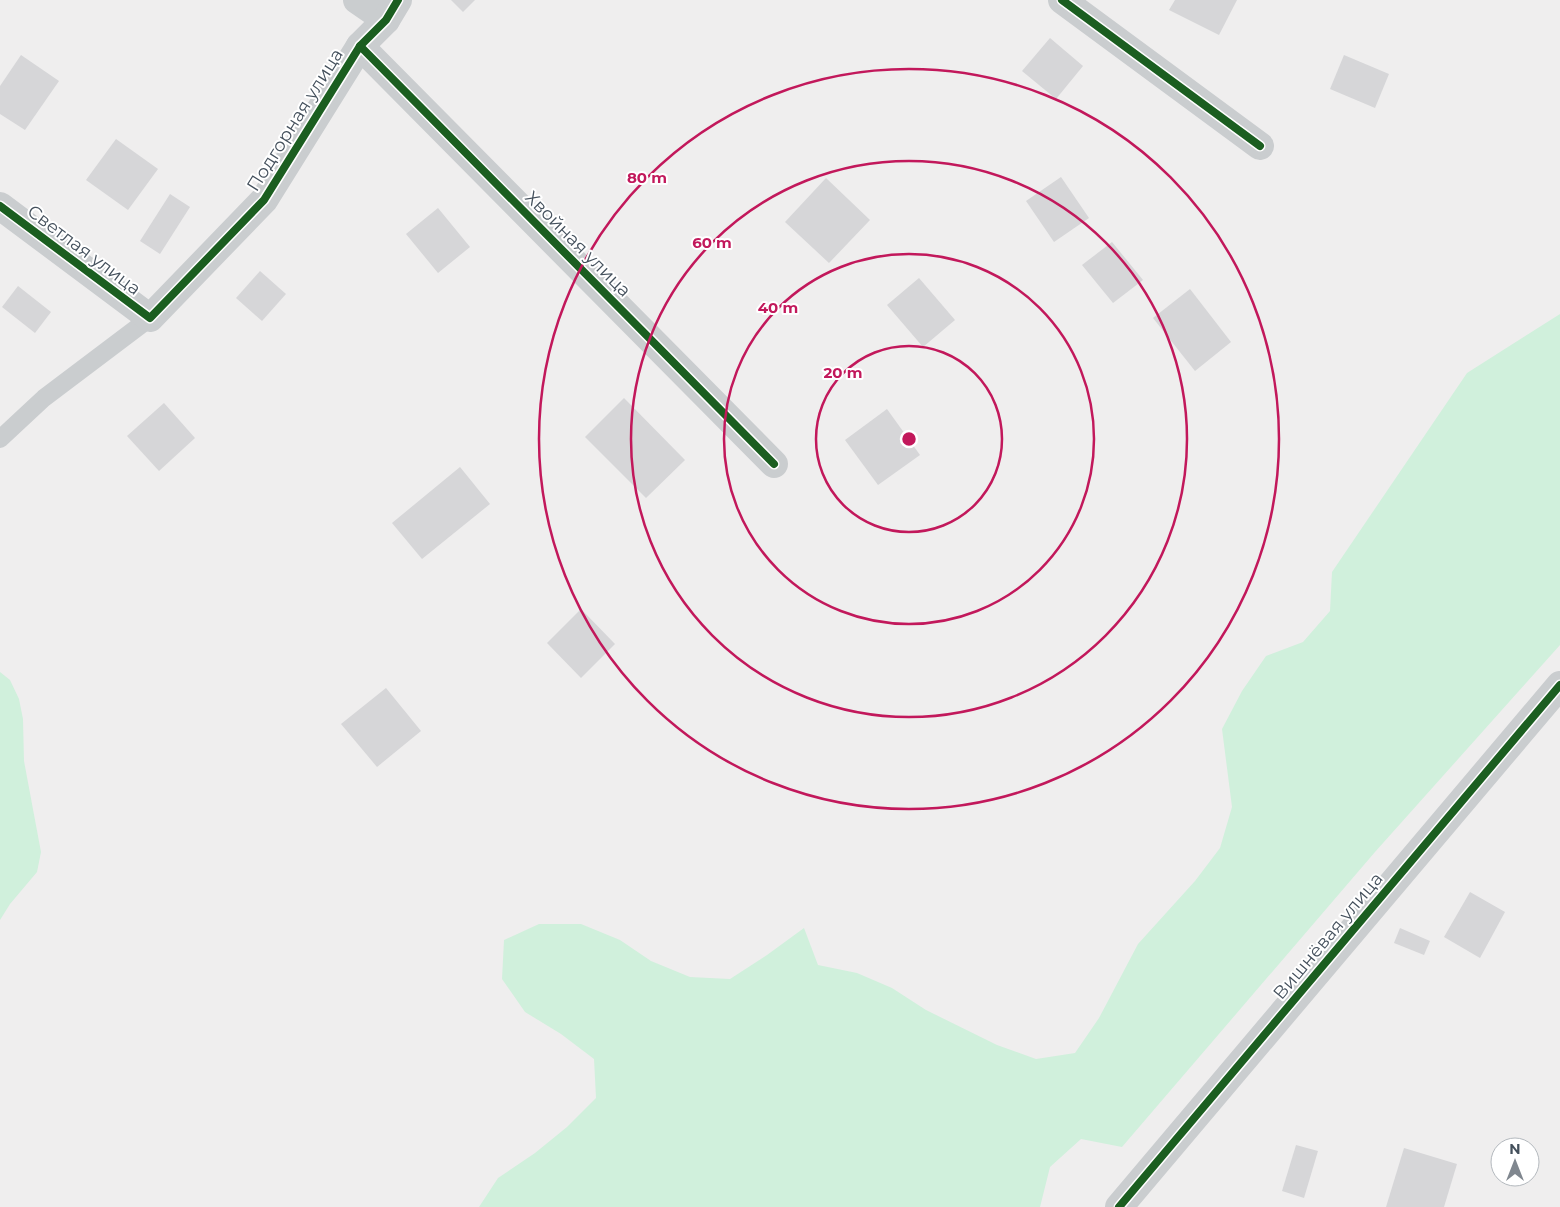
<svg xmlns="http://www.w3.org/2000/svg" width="1560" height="1207" font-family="Montserrat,sans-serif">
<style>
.green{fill:#d0f0dc}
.building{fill:#d6d6d8}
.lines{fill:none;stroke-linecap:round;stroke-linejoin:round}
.service{stroke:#cacdcf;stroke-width:18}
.minor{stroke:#cacdcf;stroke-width:28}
.cycleway-casing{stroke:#fff;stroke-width:11}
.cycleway{stroke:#1b5e20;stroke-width:8}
.ring{fill:none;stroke:#c2185b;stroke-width:2.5}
.labels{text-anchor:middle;stroke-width:4;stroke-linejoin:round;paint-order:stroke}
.street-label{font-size:18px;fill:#44505c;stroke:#fff}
.centre{fill:#c2185b;stroke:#fff;stroke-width:2.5}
.ring-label{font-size:15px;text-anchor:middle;font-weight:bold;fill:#c2185b;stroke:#fff;stroke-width:4;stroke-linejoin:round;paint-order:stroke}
</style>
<rect width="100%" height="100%" fill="#efeeee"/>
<!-- green -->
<g class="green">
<polygon points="1560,314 1560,645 1375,852 1122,1147 1081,1139 1050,1167 1040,1207 479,1207 498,1178 535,1153 567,1127 596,1098 594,1059 561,1034 525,1012 502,979 504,940 539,924 581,924 620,940 651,961 690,977 730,979 767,955 804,928 818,965 857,973 892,988 926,1010 997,1045 1036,1059 1075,1053 1099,1018 1138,944 1195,881 1220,848 1232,807 1222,729 1242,691 1266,656 1303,642 1330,611 1332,572 1467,373"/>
<polygon points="0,672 10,680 19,699 23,719 24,761 41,852 37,872 10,904 0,920"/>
</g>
<!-- building -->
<g class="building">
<polygon points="451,0 475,0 463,12"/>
<polygon points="1175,0 1237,0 1219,35 1169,10"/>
<polygon points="1050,38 1083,66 1056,99 1022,71"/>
<polygon points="21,55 59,81 25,130 0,114 0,86"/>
<polygon points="1344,55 1389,74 1375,108 1330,89"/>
<polygon points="116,139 158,169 128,210 86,180"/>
<polygon points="1061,177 1089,218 1054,242 1026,201"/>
<polygon points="826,178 870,220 829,263 785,222"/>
<polygon points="170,194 190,207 160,254 140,241"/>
<polygon points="438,208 470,247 438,273 406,234"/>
<polygon points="1112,242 1143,280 1113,303 1082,265"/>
<polygon points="260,271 286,294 262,321 236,298"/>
<polygon points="919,278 955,320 923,347 887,305"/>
<polygon points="18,286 51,312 35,333 2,307"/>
<polygon points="1190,289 1231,342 1195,371 1153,318"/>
<polygon points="624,398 685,460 646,498 585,437"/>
<polygon points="164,403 195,438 159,471 127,436"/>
<polygon points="887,409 920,455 878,485 845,440"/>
<polygon points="460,467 490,504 422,559 392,523"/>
<polygon points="581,609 615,644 581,678 547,643"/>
<polygon points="386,688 421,731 377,767 341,724"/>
<polygon points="1470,892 1505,912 1480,958 1444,937"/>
<polygon points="1400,928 1430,941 1424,955 1394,943"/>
<polygon points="1296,1145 1318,1151 1304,1198 1282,1191"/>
<polygon points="1404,1148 1457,1164 1444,1207 1386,1207"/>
</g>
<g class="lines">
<!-- service -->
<polyline class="service" points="0,439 44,398 150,318"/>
<!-- minor -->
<g class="minor">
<polyline points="357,0 386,20"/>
<polyline points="1062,0 1260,146"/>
<polyline points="360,46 774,464"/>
<polyline points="0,206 150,318 264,200 360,46 386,20 398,0"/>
<polyline points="1119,1207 1560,685"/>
</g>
<defs>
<g id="cycleway">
<polyline points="1062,0 1260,146"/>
<polyline points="360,46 774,464"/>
<polyline points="0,206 150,318 264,200 360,46 386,20 398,0"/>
<polyline points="1119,1207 1560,685"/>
</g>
</defs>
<!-- cycleway casing -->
<use href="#cycleway" class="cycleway-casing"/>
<!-- cycleway -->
<use href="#cycleway" class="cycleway"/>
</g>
<!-- distance rings -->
<g class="ring">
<circle cx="909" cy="439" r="93"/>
<circle cx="909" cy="439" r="185"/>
<circle cx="909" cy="439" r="278"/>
<circle cx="909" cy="439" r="370"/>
</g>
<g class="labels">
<!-- street labels -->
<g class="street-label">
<text transform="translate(295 120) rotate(-58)" y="6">Подгорная улица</text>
<text transform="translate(578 244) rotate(45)" y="6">Хвойная улица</text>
<text transform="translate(84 250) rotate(37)" y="6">Светлая улица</text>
<text transform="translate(1328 936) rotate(-50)" y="6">Вишнёвая улица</text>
</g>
</g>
<circle cx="909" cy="439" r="8" class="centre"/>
<g class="ring-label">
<text x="647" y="183">80 m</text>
<text x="712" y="248">60 m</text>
<text x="778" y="313">40 m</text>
<text x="843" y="378">20 m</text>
</g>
<!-- north arrow -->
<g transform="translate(1515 1162)"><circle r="24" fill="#ffffff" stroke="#b4b9be"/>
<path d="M0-4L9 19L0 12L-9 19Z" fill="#80878f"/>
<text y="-8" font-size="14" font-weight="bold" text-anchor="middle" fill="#44505c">N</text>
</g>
</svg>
